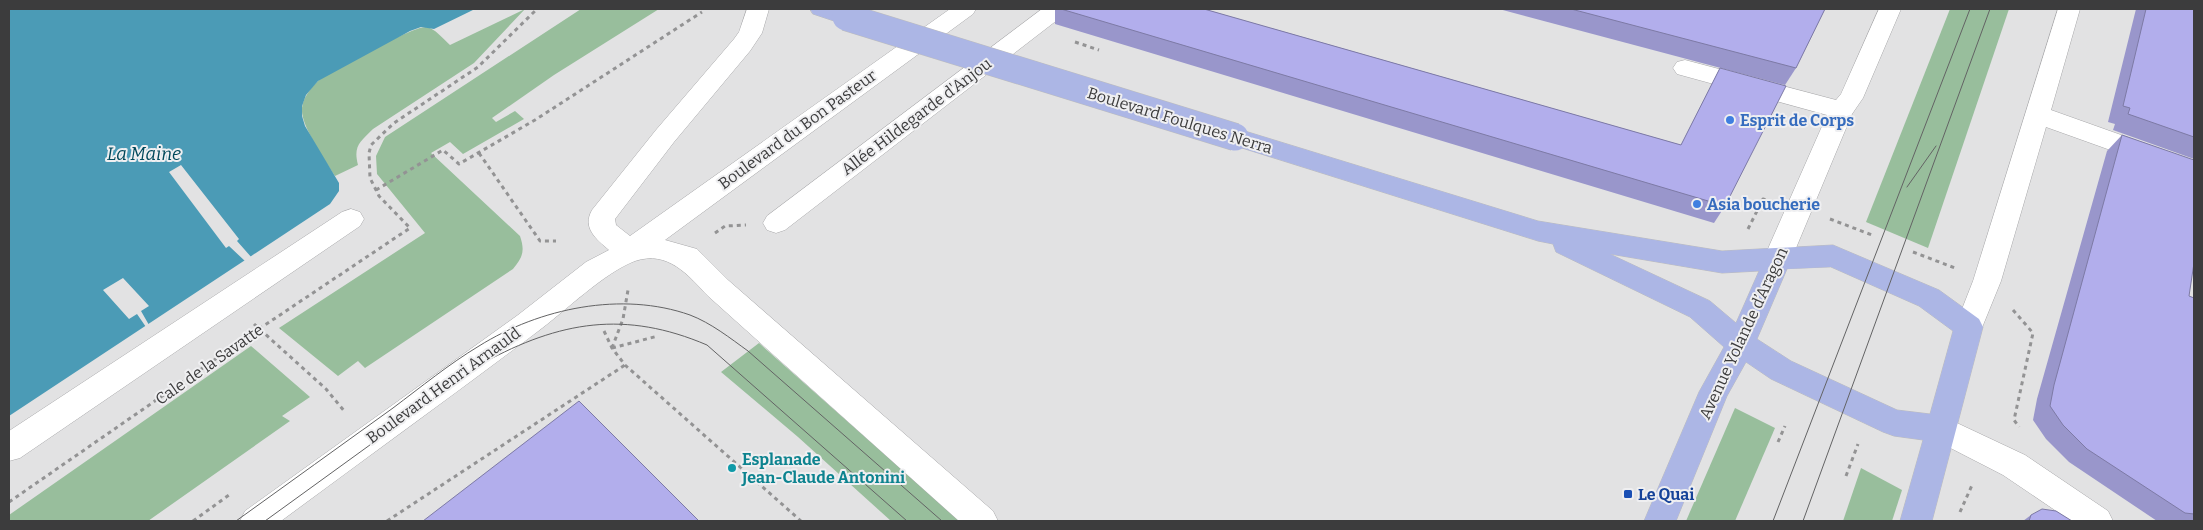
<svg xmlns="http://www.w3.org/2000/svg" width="2203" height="530" font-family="Bitter,serif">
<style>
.green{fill:#98be9c}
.water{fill:#4b9bb6}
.pier{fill:#e2e2e3}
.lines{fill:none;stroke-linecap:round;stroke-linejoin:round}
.minor-casing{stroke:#a8a8aa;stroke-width:1}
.major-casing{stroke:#bdbdbd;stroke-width:1}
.path{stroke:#939394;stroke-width:3;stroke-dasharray:4 4;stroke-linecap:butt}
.minor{fill:#fff;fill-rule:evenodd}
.major{fill:#acb6e5;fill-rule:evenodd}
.tram{stroke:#636364;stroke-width:1}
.major-bridge-casing{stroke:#bdbdbd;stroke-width:28;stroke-linecap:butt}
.major-bridge{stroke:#acb6e5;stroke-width:27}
.wall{fill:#9996cb}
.building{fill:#b2aeec;stroke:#7d7aa5}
.shop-dot{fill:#3f7fe0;stroke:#efeff1;stroke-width:2}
.culture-dot{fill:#0f9aa8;stroke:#efeff1;stroke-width:2}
.transit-dot{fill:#1a4fb4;stroke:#efeff1;stroke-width:2}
.labels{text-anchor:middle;stroke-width:4;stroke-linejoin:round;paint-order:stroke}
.street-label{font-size:16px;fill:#3c3c3d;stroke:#efeff1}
.shop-label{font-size:16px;font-weight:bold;fill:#366cbe;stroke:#efeff1;text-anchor:start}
.culture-label{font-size:16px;font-weight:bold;fill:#0d838f;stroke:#efeff1;text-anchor:start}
.transit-label{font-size:16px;font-weight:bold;fill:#164399;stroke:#efeff1;text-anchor:start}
.water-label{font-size:18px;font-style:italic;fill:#00485b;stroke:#efeff1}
</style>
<rect width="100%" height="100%" fill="#e2e2e3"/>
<!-- green -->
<g class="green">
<path d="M525 9 474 63 373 129C360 142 353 146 358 165L335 176C325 160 300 125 302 108 303 98 310 89 317 82 327 72 413 26 426 27 435 28 443 39 450 45Z"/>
<path d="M581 9H659L554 75 492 118 496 122 515 111 524 119 463 154 450 142 431 153 520 236C525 251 523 257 513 269L365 368 358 361 338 376 279 328 425 233 377 174 376 156 385 137Z"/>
<polygon points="1950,9 2009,9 1928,248 1866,222"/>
<polygon points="759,343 960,521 891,521 798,437 721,372"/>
<polygon points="251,346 310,397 282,416 290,421 148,521 9,521 9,515"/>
<polygon points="1735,408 1775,428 1735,521 1686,521"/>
<polygon points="1861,468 1902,490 1892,521 1843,521"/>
</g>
<!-- water -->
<polygon class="water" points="9,9 475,9 434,29 421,27 410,31 318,81 306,95 302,106 302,116 305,126 339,183 339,191 330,204 9,416"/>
<!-- pier -->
<g class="pier">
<polygon points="181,165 239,239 237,241 252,258 246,262 229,246 226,248 169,172"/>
<polygon points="123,278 149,306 141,311 149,325 146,327 137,314 129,319 103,290"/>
</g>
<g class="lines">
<defs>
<g id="minor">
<path d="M747 9H769L762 33 750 51 674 142 615 219 616 225 630 236 950 9H976L973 14 665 240 697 249 728 280 993 511 998 521H959L708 296C688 275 668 250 635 261 605 272 564 312 537 332 452 396 366 458 281 521H240L245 511 518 315 586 262 609 250C596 239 582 228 592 210L656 130 734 39 739 32Z"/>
<polygon points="1042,9 1068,9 1065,14 785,230 776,233 767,230 763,223 767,216"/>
<polygon points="1879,9 1901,9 1863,98 1852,114 1791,260 1787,268 1777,271 1767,268 1763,260 1827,115 1677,74 1673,68 1677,62 1685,60 1836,100 1841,94"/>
<polygon points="2058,9 2080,9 2051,110 2194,161 2194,180 2046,127 2001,281 1979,335 1969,339 1959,335 1955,327 1973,281"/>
<polygon points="351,209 360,212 364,219 360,226 20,458 9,461 9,431 342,212"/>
<polygon points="1942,416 2025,455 2108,511 2113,521 2071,521 2003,475 1931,438 1927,429 1931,420"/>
</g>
<g id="major">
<polygon points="810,9 845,9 854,12 858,17 854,22 846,25 813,14"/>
<path d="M1235 128 1538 221 1722 251 1833 245 1939 290 1979 319 1983 327 1932 521H1900L1923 440 1894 436 1883 432 1771 379 1746 362 1727 396 1676 521H1644L1699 392 1724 347 1690 317 1556 252 1553 244 1538 241 1226 143 1222 137 1226 131ZM1610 254 1722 273 1759 271 1736 323 1710 301ZM1831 267 1919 306 1953 331 1930 414 1897 410 1791 361 1757 339 1787 269Z"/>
</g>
</defs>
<!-- minor casing -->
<use href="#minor" class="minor-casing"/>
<!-- major casing -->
<use href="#major" class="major-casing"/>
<!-- path -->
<g class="path">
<polyline points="1075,42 1099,50"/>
<polyline points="479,153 540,241 556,241"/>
<polyline points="376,190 443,150 459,164 535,120 702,12"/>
<polyline points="1830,219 1872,235"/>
<polyline points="1748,229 1763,199 1766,200"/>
<polyline points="715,233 725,226 746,225"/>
<polyline points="1913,252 1955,268"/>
<polyline points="2013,310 2033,333 2014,420 2019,427"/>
<polyline points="254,324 326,389 345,412"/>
<polyline points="604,331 612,348 625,365 801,521"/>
<polyline points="612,348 623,319 628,290"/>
<polyline points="612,348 658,336"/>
<polyline points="1778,442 1785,426"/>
<polyline points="1846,476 1858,444"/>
<polyline points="9,502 259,329 410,228 379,196 370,178 369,153 371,145 394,123 478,67 537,9"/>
<polyline points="1960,512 1973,483"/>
<polyline points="193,521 229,495"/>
<polyline points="387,521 625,365"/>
</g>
<!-- minor -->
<use href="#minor" class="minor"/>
<!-- major -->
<use href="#major" class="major"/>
<!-- tram -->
<g class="tram">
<polyline points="1907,187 1936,146"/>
<path d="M236 521C288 483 341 446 393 408 421 387 449 364 479 346 540 308 622 291 690 315 711 323 730 338 748 351L942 521"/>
<path d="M265 521 483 363C560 321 625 310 707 345L907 521"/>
<polyline points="1773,521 1970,9"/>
<polyline points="1803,521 1990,9"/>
</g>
<defs>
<polyline id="major-bridge" points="846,17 1235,137"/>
</defs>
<!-- major-bridge casing -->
<use href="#major-bridge" class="major-bridge-casing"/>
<!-- major-bridge -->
<use href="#major-bridge" class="major-bridge"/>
</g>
<!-- wall -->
<g class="wall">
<polygon points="1055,9 1204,9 1681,145 1720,68 1725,206 1714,223 1055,24"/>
<polygon points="1499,9 1825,9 1796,68 1785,85"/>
<polygon points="2136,9 2194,9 2194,159 2113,130 2115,124 2108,122"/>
<polygon points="2122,135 2189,296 2194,298 2194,521 2157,521 2069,462 2046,439 2033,420 2037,399 2107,151"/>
<polygon points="2031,515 2072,521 2023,521"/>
</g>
<!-- building -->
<g class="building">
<polygon points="1061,9 1204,9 1681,145 1720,68 1786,86 1725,206"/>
<polygon points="1571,9 1825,9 1796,68"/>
<polygon points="2146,9 2194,9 2194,137 2128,114 2130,108 2123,106"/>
<polygon points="2122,135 2194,160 2194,263 2189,296 2194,298 2194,514 2185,513 2087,449 2063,425 2050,406 2054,385"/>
<polygon points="579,401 699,521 423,521"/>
<polygon points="2042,509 2056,511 2072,521 2029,521 2031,515"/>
</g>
<!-- markers -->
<g class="shop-dot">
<circle cx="1730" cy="120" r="5"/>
<circle cx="1697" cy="204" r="5"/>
</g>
<circle class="culture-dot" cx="732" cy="468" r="5"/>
<rect class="transit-dot" x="1623" y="489" width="10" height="10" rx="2.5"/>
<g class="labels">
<!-- street labels -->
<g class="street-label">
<text transform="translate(916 116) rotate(-37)" y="6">Allée Hildegarde d'Anjou</text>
<text transform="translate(1180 120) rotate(17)" y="6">Boulevard Foulques Nerra</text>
<text transform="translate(797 129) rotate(-36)" y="6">Boulevard du Bon Pasteur</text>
<text transform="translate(1743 333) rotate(-65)" y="6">Avenue Yolande d’Aragon</text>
<text transform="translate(209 364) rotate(-35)" y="6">Cale de la Savatte</text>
<text transform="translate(443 385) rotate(-36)" y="6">Boulevard Henri Arnauld</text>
</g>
<!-- shop labels -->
<g class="shop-label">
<text x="1740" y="126">Esprit de Corps</text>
<text x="1707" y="210">Asia boucherie</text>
</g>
<!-- culture labels -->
<g class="culture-label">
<text x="742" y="465">Esplanade<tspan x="742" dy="18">Jean-Claude Antonini</tspan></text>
</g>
<!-- transit labels -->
<g class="transit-label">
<text x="1638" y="500">Le Quai</text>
</g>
<!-- water labels -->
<g class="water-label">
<text x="144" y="160">La Maine</text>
</g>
</g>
<!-- border -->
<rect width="2203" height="530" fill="none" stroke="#3c3c3d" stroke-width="20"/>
</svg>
